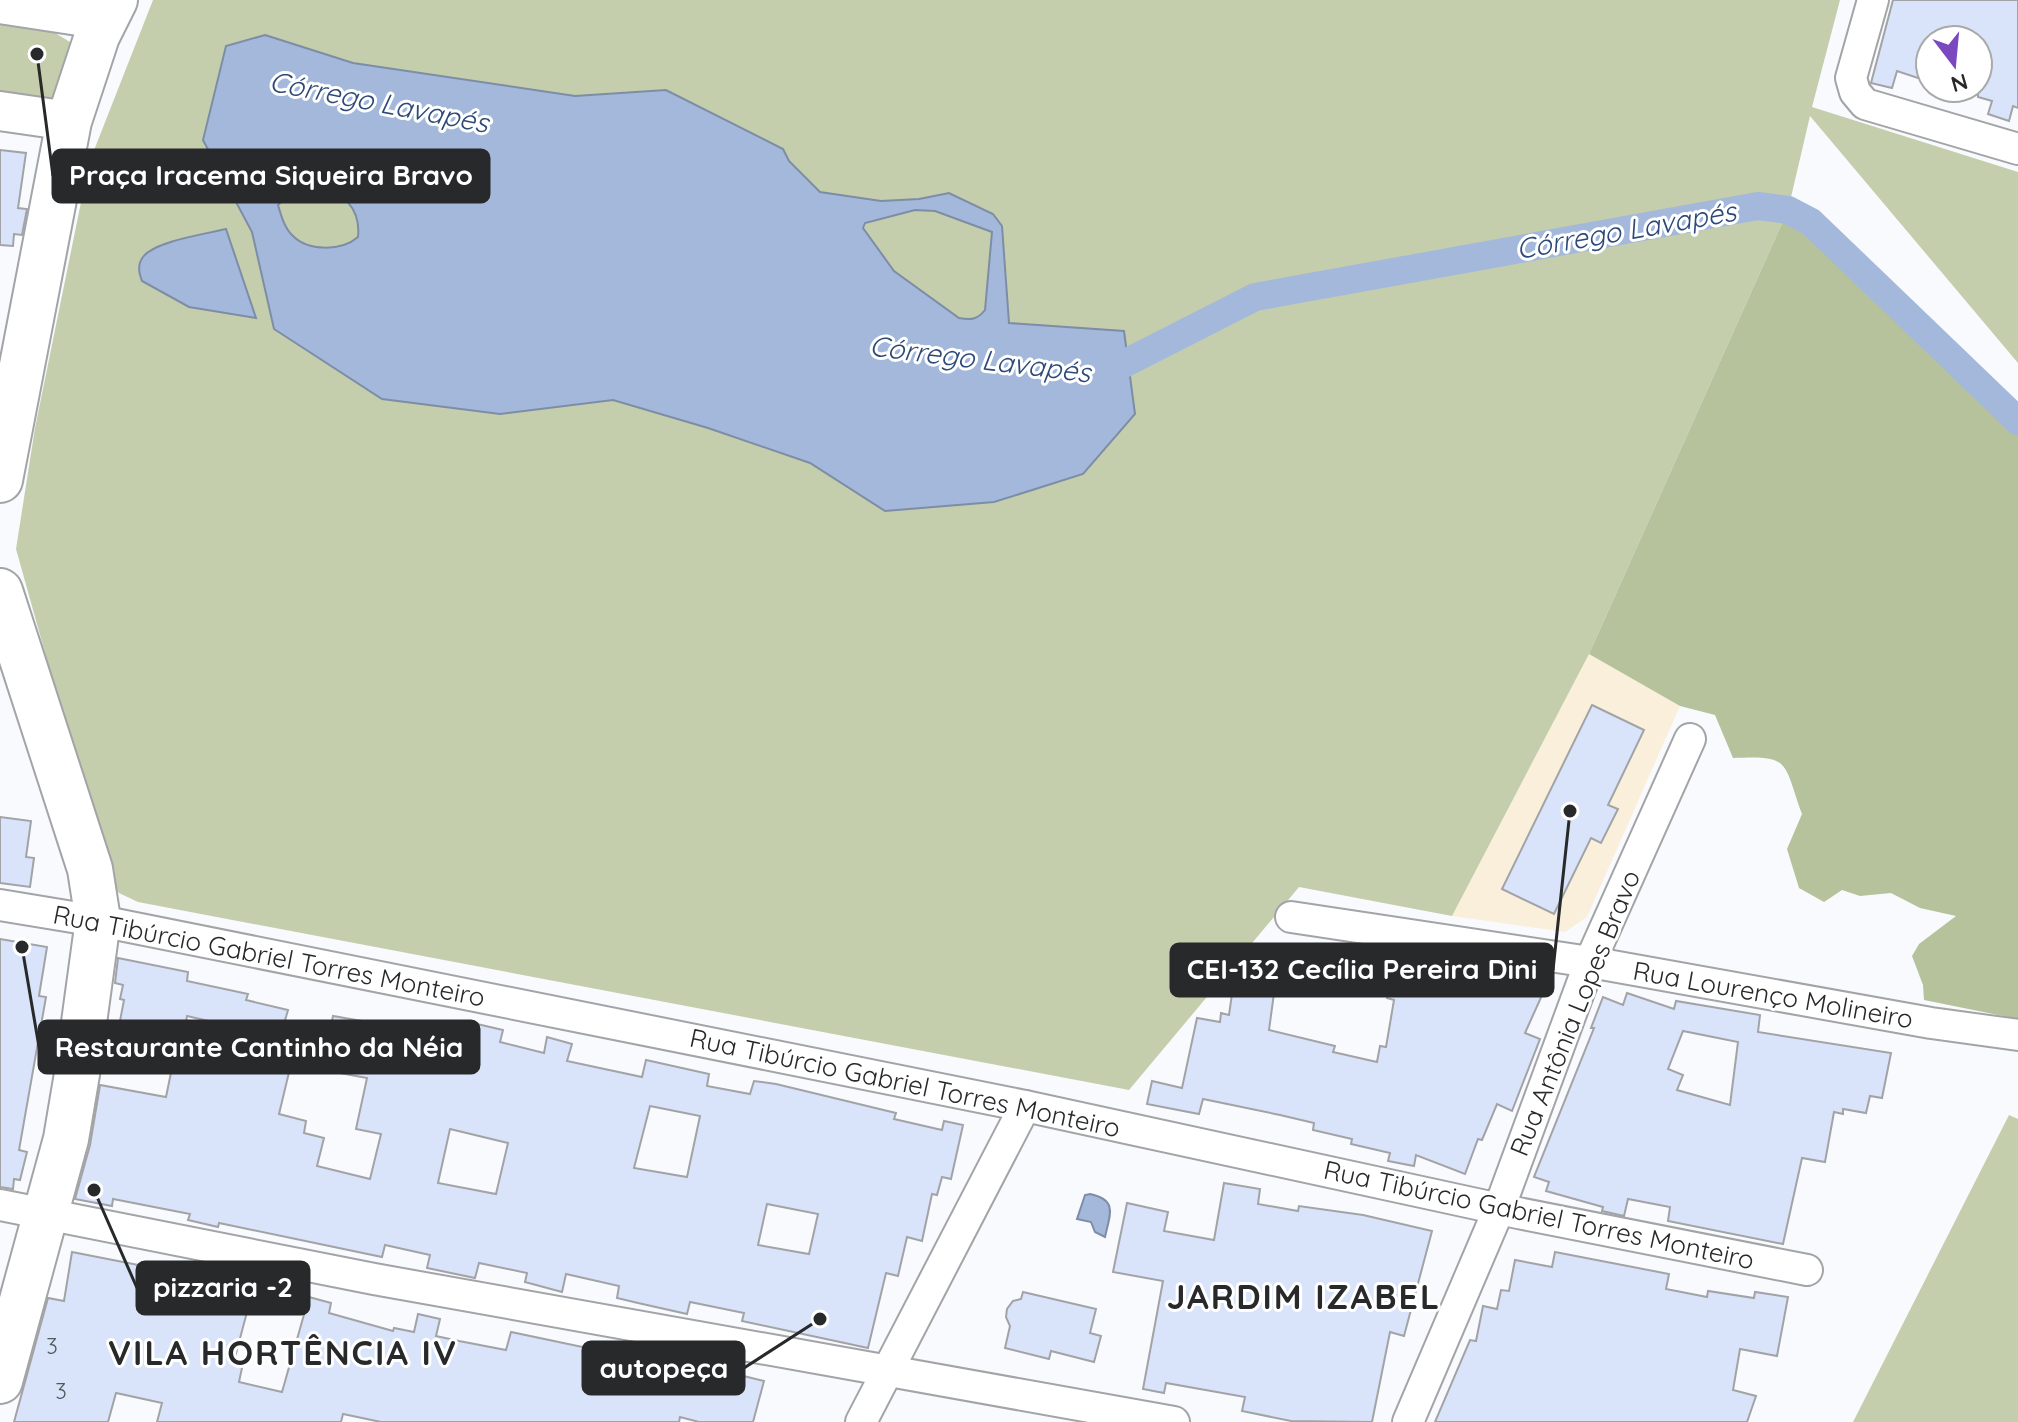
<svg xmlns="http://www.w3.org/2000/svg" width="2018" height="1422" font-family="Quicksand,sans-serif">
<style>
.education{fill:#faefda}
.green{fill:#c4ceac}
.forest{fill:#b6c29b}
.water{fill:#a3b8db;stroke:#7e8da6;stroke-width:2;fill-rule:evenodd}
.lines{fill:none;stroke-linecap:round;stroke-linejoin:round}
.canal{stroke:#a3b8db;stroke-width:28}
.building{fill:#d9e4fa;stroke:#a2a3a6;stroke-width:2;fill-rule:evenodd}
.minor-casing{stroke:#a2a4a7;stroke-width:34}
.tertiary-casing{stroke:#a2a4a7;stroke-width:42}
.secondary-casing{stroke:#a2a4a7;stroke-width:48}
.minor{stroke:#fff;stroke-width:30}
.tertiary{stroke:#fff;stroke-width:38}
.secondary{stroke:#fff;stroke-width:44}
.labels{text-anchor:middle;stroke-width:6;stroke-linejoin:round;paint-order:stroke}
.number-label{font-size:22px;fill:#54585e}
.street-label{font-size:26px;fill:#28292a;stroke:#fff}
.water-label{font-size:28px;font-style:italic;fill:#2d4977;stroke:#fff}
.district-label{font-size:34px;font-weight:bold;letter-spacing:2px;fill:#28292a;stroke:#fff}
.leader{fill:none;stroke:#28292a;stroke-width:3}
.callout-dot{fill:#28292a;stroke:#fff;stroke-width:3}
.callout{fill:#28292a;stroke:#28292a;stroke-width:3}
.callout-label{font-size:28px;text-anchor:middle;font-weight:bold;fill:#fff}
</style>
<rect width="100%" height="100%" fill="#f8fafd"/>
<!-- education -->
<polygon class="education" points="1589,654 1680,706 1587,917 1565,932 1452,916"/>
<!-- green -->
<g class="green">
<polygon points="153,0 1840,0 1812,107 2018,172 2018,363 1810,116 1788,210 1589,654 1452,916 1299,887 1129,1090 138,902 119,893 108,878 16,549 35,428 89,163"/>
<polygon points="0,22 42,25 70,42 77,66 54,100 0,101"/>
<polygon points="2009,1115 2018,1119 2018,1422 1853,1422"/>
</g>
<!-- forest -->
<path class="forest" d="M1788 210 1811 223 2018 421V1019L1924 1000 1923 985 1912 956 1919 944 1956 916 1920 908 1891 893 1860 896 1842 890 1824 902 1799 888 1787 849 1802 814C1783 762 1792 755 1733 758L1715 715 1680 706 1589 654Z"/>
<!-- water -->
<g class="water">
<path d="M265 35 353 63 575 96 666 90 783 149 789 161 820 192 881 201 919 199 949 193 993 214 1002 226 1009 323 1124 331 1135 414 1083 474 994 502 885 511 810 463 708 428 613 400 500 414 382 399 274 329 252 232 203 140 226 46ZM315 186C342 190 361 208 358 237 342 251 308 252 292 235 284 227 281 215 278 205 290 193 298 188 315 186ZM915 210 935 211 992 232 985 310C977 320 971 320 959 318L894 271 863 228 865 223Z"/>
<path d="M226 229 256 318 189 307 142 281C139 273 137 265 143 257 155 241 206 234 226 229Z"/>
<path d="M1090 1194C1118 1200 1110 1214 1105 1237L1095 1232 1091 1222 1077 1219 1085 1195Z"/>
</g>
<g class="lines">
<!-- canal -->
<polyline class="canal" points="1096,378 1255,297 1758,206 1788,210 1811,222 2018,421"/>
</g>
<!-- building -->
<g class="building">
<polygon points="1893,0 2018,0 2018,108 2013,106 2009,121 1988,114 1992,101 1978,97 1978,40 1930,40 1930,59 1924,80 1897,71 1892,88 1871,83"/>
<polygon points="0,150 26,153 18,208 27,209 22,235 14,234 13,246 0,245"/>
<polygon points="1592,705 1644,730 1608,805 1618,809 1601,843 1591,838 1554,914 1502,889"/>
<polygon points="0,817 31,821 26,857 34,858 30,887 0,883"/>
<polygon points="0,939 47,947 39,996 46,997 19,1150 27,1152 20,1180 14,1179 13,1189 0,1187"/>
<polygon points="1261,956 1310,963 1305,991 1275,986 1269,1030 1335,1046 1333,1052 1377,1062 1380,1046 1386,1047 1394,1000 1387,998 1391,977 1427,984 1431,970 1481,976 1520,993 1524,985 1543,993 1525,1033 1540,1039 1512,1111 1497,1104 1482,1140 1478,1139 1465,1174 1416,1155 1414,1166 1388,1161 1390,1153 1351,1144 1352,1139 1313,1130 1314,1123 1280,1115 1203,1099 1199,1114 1147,1104 1152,1081 1182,1088 1197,1018 1220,1022 1221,1013 1229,1015 1234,980 1257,983"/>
<path d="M118 958 188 972 187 981 248 994 246 1000 288 1010 284 1024 329 1035 333 1016 409 1029 410 1026 473 1040 477 1024 503 1030 500 1042 544 1053 547 1037 572 1044 567 1061 642 1077 646 1060 709 1074 707 1086 750 1094 754 1081 776 1084 896 1113 894 1119 942 1130 944 1121 963 1125 951 1179 942 1177 937 1195 932 1194 922 1241 907 1237 898 1276 886 1273 868 1348 742 1321 744 1313 690 1302 687 1314 638 1303 617 1298 619 1286 566 1274 562 1292 525 1282 527 1273 479 1263 475 1278 427 1268 430 1255 385 1245 382 1257 219 1223 218 1227 188 1220 190 1214 113 1199 112 1206 75 1199 90 1145 100 1085 166 1097 175 1053 116 1042 124 1000 120 999 123 985 115 983ZM187 1016 235 1027 226 1065 180 1054ZM291 1064 367 1078 356 1129 381 1134 370 1179 317 1166 324 1138 304 1133 306 1121 279 1114ZM650 1106 700 1116 687 1177 634 1168ZM450 1129 508 1143 496 1194 438 1183ZM767 1204 818 1214 809 1254 758 1245Z"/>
<path d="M1627 993 1674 1009 1676 1001 1760 1015 1758 1032 1891 1053 1882 1098 1870 1096 1866 1113 1843 1109V1114L1834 1112 1825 1162 1802 1158 1783 1244 1668 1221 1670 1207 1628 1199 1624 1216 1602 1211 1603 1207 1546 1191 1549 1182 1534 1177 1594 1028H1591L1603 997 1623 1005ZM1683 1031 1738 1042 1730 1105 1677 1090 1683 1075 1668 1069Z"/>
<polygon points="1224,1183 1260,1189 1258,1204 1298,1211 1299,1206 1363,1215 1432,1231 1404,1336 1390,1332 1372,1422 1291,1421 1242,1411 1245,1397 1166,1383 1164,1393 1143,1389 1163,1281 1113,1272 1127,1203 1168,1212 1164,1231 1214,1240"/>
<polygon points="72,1252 174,1272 175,1266 222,1278 220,1289 251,1297 234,1361 243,1363 239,1382 282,1392 309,1297 331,1303 329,1313 393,1331 394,1328 414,1332 418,1314 440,1319 436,1336 459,1341 506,1350 511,1332 592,1349 589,1363 694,1386 699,1365 764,1381 753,1422 699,1422 680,1417 679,1422 381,1422 343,1414 341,1422 157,1422 162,1403 116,1393 108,1422 14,1422 48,1298 64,1301"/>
<polygon points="1555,1252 1669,1274 1666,1289 1707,1297 1708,1291 1754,1298 1755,1292 1788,1297 1777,1356 1740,1349 1733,1390 1756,1396 1747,1422 1435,1422 1470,1340 1476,1341 1483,1306 1497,1309 1501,1290 1509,1291 1515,1260 1552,1267"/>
<polygon points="1023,1292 1096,1309 1090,1333 1101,1336 1094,1362 1051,1351 1049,1359 1005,1348 1010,1326 1006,1317 1007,1309 1013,1301 1021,1299"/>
</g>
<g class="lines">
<defs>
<g id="minor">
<polyline points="1873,0 1851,78 1855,92 1865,104 2018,149"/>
<polyline points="0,905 115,924 1025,1106 1518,1213 1807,1270"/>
<polyline points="1291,917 1590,962 1931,1023 2018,1035"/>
<polyline points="0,1205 374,1279 1174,1422"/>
<polyline points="861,1422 1025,1106"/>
<polyline points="1408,1422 1499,1209 1590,962 1690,739"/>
</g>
<g id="tertiary">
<polyline points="0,4 105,20"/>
<polyline points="0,111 69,121"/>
</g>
<g id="secondary">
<polyline points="0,480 69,121 97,36 115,0"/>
<polyline points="0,591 90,869 98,920 77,1074 66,1139 0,1381"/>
</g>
</defs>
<!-- minor casing -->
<use href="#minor" class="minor-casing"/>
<!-- tertiary casing -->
<use href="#tertiary" class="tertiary-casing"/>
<!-- secondary casing -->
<use href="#secondary" class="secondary-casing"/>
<!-- minor -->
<use href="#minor" class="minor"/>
<!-- tertiary -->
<use href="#tertiary" class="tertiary"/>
<!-- secondary -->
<use href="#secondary" class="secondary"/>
</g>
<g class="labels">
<!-- number labels -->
<g class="number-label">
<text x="52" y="1354">3</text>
<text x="61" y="1399">3</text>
</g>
<!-- street labels -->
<g class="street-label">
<text transform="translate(269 956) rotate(11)" y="9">Rua Tibúrcio Gabriel Torres Monteiro</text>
<text transform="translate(1773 995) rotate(10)" y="9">Rua Lourenço Molineiro</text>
<text transform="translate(1575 1013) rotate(-68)" y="9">Rua Antônia Lopes Bravo</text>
<text transform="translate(905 1083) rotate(12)" y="9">Rua Tibúrcio Gabriel Torres Monteiro</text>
<text transform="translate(1539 1215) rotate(12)" y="9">Rua Tibúrcio Gabriel Torres Monteiro</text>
</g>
<!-- water labels -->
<g class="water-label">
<text transform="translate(379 102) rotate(11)" y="10">Córrego Lavapés</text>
<text transform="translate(1626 230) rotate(-10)" y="10">Córrego Lavapés</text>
<text transform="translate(980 359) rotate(7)" y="10">Córrego Lavapés</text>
</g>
<!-- district labels -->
<g class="district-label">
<text x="1304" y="1309">JARDIM IZABEL</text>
<text x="283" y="1365">VILA HORTÊNCIA IV</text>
</g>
</g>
<!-- callouts -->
<path class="leader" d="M37 54L53 176M1570 811L1553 970M22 947L39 1047M94 1190L137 1288M820 1319L744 1368"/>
<g class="callout-dot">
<circle cx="37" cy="54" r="8"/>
<circle cx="1570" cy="811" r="8"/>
<circle cx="22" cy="947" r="8"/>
<circle cx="94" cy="1190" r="8"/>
<circle cx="820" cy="1319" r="8"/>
</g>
<g class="callout">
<rect x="53" y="150" width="436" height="52" rx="8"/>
<rect x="1171" y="944" width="382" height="52" rx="8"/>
<rect x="39" y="1021" width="440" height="52" rx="8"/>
<rect x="137" y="1262" width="172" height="52" rx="8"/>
<rect x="583" y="1342" width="161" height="52" rx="8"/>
</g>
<g class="callout-label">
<text x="271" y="185">Praça Iracema Siqueira Bravo</text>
<text x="1362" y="979">CEI-132 Cecília Pereira Dini</text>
<text x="259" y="1057">Restaurante Cantinho da Néia</text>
<text x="223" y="1297">pizzaria -2</text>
<text x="664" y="1378">autopeça</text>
</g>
<!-- north arrow -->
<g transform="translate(1954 64) rotate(164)"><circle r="38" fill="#ffffff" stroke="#a9a9aa" stroke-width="2"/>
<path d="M0-6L14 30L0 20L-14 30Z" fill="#7b48c0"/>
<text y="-12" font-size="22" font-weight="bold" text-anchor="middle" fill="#28292a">N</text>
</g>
</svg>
